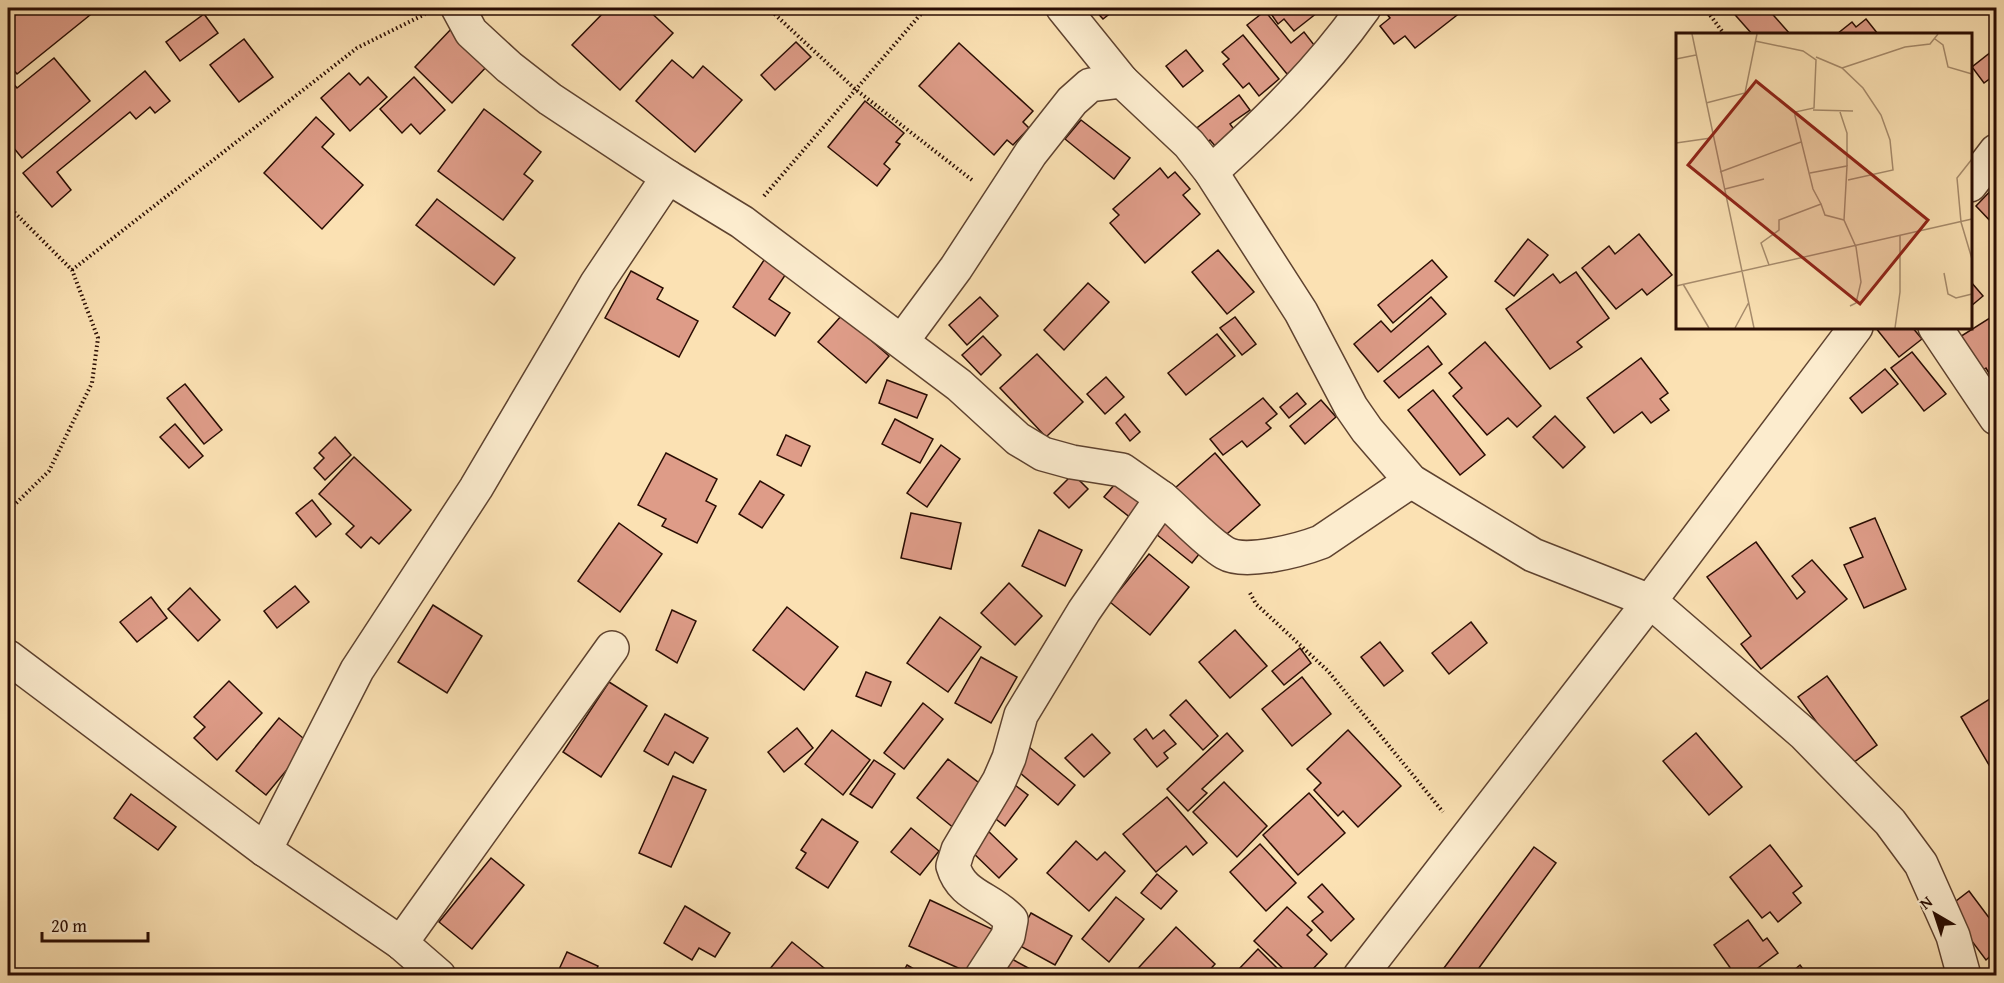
<svg xmlns="http://www.w3.org/2000/svg" width="2004" height="983" font-family="'Gentium Book Plus',serif">
<style>
.building{fill:#de9c88;stroke:#2a0d03;stroke-width:1.5}
.lines{fill:none;stroke-linecap:round;stroke-linejoin:round}
.minor-casing{stroke:#5e422f;stroke-width:36}
.path{stroke:#2a0d03;stroke-width:4;stroke-dasharray:1.5 3;stroke-linecap:butt}
.minor{stroke:#fcecce;stroke-width:33}
.inset-road{fill:none;stroke:#a78c6d;stroke-width:1.5}
.view{fill:#8f2418;fill-opacity:0.15;stroke:#8f2418;stroke-width:3}
.inset-edge{fill:none;stroke:#2a0d03;stroke-width:3}
</style>
<rect width="100%" height="100%" fill="#fbe1b3"/>
<filter id="stains"><feTurbulence type="fractalNoise" baseFrequency=".00333" numOctaves="4"/><feColorMatrix values="0 0 0 0 .2 0 0 0 0 .09 0 0 0 0 .02 0 0 0 .5 -.17"/></filter>
<radialGradient id="worn" r=".72"><stop offset=".6" stop-color="#630" stop-opacity="0"/><stop offset="1" stop-color="#630" stop-opacity=".3"/></radialGradient>
<!-- building -->
<g class="building">
<polygon points="16,8 92,8 95,11 17,74 8,63 8,21 19,12"/>
<polygon points="608,8 646,8 673,33 620,90 572,45"/>
<polygon points="1093,8 1117,8 1103,19"/>
<polygon points="1267,8 1313,8 1317,13 1294,31 1284,19 1278,24"/>
<polygon points="1382,8 1457,8 1461,12 1415,48 1405,36 1394,44 1380,26 1390,18"/>
<polygon points="1729,8 1767,8 1790,34 1752,34"/>
<polygon points="1265,11 1291,43 1304,32 1318,50 1287,74 1247,25"/>
<polygon points="204,14 218,33 180,61 166,42"/>
<polygon points="1866,19 1878,34 1837,34 1852,22 1856,27"/>
<polygon points="453,27 490,63 452,103 415,67"/>
<polygon points="1243,35 1279,79 1259,96 1249,83 1243,88 1223,64 1229,59 1222,52"/>
<polygon points="244,39 273,77 239,102 210,65"/>
<polygon points="796,42 811,57 775,90 761,75"/>
<polygon points="959,43 1033,111 1023,122 1029,128 1013,145 1007,140 994,155 919,86"/>
<polygon points="1996,48 1996,74 1984,83 1972,67"/>
<polygon points="1186,50 1203,71 1183,87 1166,66"/>
<polygon points="54,58 90,101 22,158 8,141 8,88 13,83 17,88"/>
<polygon points="672,60 693,78 703,66 742,100 695,152 636,101"/>
<polygon points="145,71 170,101 155,113 150,107 136,119 130,112 57,172 71,190 52,207 23,173"/>
<polygon points="349,73 360,85 368,77 387,97 350,131 321,98"/>
<polygon points="414,77 445,110 420,134 411,124 402,133 380,109"/>
<polygon points="1239,95 1250,110 1230,124 1236,132 1216,147 1210,140 1204,145 1193,131"/>
<polygon points="865,101 904,133 896,142 900,144 884,164 890,169 877,186 828,147"/>
<polygon points="484,109 541,152 524,174 533,181 503,220 438,171"/>
<polygon points="316,117 334,134 322,147 363,185 322,229 264,173"/>
<polygon points="1081,120 1130,158 1114,179 1065,139"/>
<polygon points="1160,168 1168,178 1175,172 1190,189 1183,195 1200,214 1145,263 1110,223 1119,215 1113,209"/>
<polygon points="1996,185 1996,227 1976,206"/>
<polygon points="437,199 515,258 494,285 416,225"/>
<polygon points="1639,234 1672,275 1647,295 1642,289 1616,309 1582,268 1609,246 1615,254"/>
<polygon points="1528,239 1548,255 1514,296 1495,281"/>
<polygon points="1218,250 1254,292 1227,314 1192,272"/>
<polygon points="770,251 792,265 769,299 790,313 775,336 733,307"/>
<polygon points="1432,260 1447,277 1393,323 1378,305"/>
<polygon points="631,271 663,288 657,299 698,321 679,357 605,318"/>
<polygon points="1576,272 1609,318 1577,342 1582,347 1550,369 1506,309 1553,274 1560,283"/>
<polygon points="1971,282 1983,296 1970,307 1970,283"/>
<polygon points="1088,283 1109,302 1064,350 1044,330"/>
<polygon points="980,297 998,316 967,345 949,325"/>
<polygon points="1431,297 1446,314 1378,372 1354,344 1381,321 1391,332"/>
<polygon points="1996,314 1996,385 1986,368 1977,374 1955,340"/>
<polygon points="842,315 889,356 866,383 818,342"/>
<polygon points="1235,317 1256,344 1242,355 1220,328"/>
<polygon points="1875,327 1912,327 1922,339 1899,357"/>
<polygon points="1217,334 1235,356 1186,395 1168,373"/>
<polygon points="983,336 1001,355 981,375 962,355"/>
<polygon points="1485,342 1541,406 1517,427 1508,418 1487,435 1453,396 1462,388 1449,373"/>
<polygon points="1428,346 1442,364 1399,398 1384,381"/>
<polygon points="1912,352 1946,394 1924,411 1891,368"/>
<polygon points="1037,354 1083,402 1046,437 1000,388"/>
<polygon points="1641,358 1668,393 1660,399 1669,410 1651,423 1642,412 1614,433 1587,398"/>
<polygon points="1885,369 1898,384 1862,413 1850,398"/>
<polygon points="1106,377 1124,397 1105,414 1087,394"/>
<polygon points="887,380 927,395 917,418 879,403"/>
<polygon points="185,384 222,430 204,444 167,398"/>
<polygon points="1433,390 1485,455 1460,475 1408,410"/>
<polygon points="1297,393 1306,404 1289,418 1280,407"/>
<polygon points="1263,398 1277,414 1266,423 1271,428 1247,447 1242,441 1223,455 1210,439"/>
<polygon points="1321,400 1336,417 1305,444 1290,426"/>
<polygon points="1125,414 1140,432 1130,441 1116,423"/>
<polygon points="1555,416 1585,447 1563,468 1533,437"/>
<polygon points="895,419 933,439 920,463 882,444"/>
<polygon points="175,424 203,456 189,468 160,437"/>
<polygon points="786,435 810,446 801,466 777,455"/>
<polygon points="335,437 351,455 325,480 314,468 324,458 319,453"/>
<polygon points="941,445 960,459 927,507 907,493"/>
<polygon points="666,453 717,479 706,501 716,506 697,543 662,526 666,519 638,505"/>
<polygon points="1215,453 1260,505 1220,540 1175,488"/>
<polygon points="354,457 411,510 379,544 371,537 361,548 346,534 354,526 319,494"/>
<polygon points="1073,474 1088,489 1069,508 1054,493"/>
<polygon points="1121,477 1152,502 1136,522 1104,497"/>
<polygon points="760,481 784,495 762,528 739,514"/>
<polygon points="312,500 331,524 316,537 296,513"/>
<polygon points="1168,510 1208,543 1192,563 1151,530"/>
<polygon points="911,513 961,523 951,569 901,558"/>
<polygon points="1875,518 1906,589 1864,608 1844,565 1863,557 1850,528"/>
<polygon points="619,523 662,554 620,612 578,581"/>
<polygon points="1039,530 1082,550 1065,586 1022,566"/>
<polygon points="1756,542 1797,599 1805,592 1792,576 1812,560 1847,599 1761,669 1741,644 1751,636 1707,577"/>
<polygon points="1149,554 1189,587 1150,635 1110,602"/>
<polygon points="1009,583 1042,616 1015,645 981,613"/>
<polygon points="295,586 309,602 277,628 264,611"/>
<polygon points="190,588 220,620 198,641 168,609"/>
<polygon points="151,597 167,618 137,642 120,622"/>
<polygon points="433,605 482,636 447,693 398,662"/>
<polygon points="787,607 838,647 804,690 753,650"/>
<polygon points="672,610 696,621 677,663 656,650"/>
<polygon points="940,617 981,647 948,692 907,663"/>
<polygon points="1471,622 1487,643 1449,674 1432,653"/>
<polygon points="1235,630 1267,666 1230,698 1199,662"/>
<polygon points="1380,642 1403,671 1384,686 1361,657"/>
<polygon points="1300,648 1311,663 1284,685 1272,671"/>
<polygon points="981,657 1017,677 991,723 955,703"/>
<polygon points="866,672 891,682 881,706 856,696"/>
<polygon points="1827,676 1877,745 1849,766 1798,697"/>
<polygon points="1302,677 1331,714 1292,746 1262,709"/>
<polygon points="229,681 262,713 217,760 194,738 205,727 194,717"/>
<polygon points="609,682 647,706 601,777 563,752"/>
<polygon points="1996,695 1996,760 1989,765 1961,717"/>
<polygon points="1186,700 1218,736 1203,750 1170,715"/>
<polygon points="923,703 943,719 904,769 884,753"/>
<polygon points="665,714 708,738 693,763 675,752 668,765 644,751"/>
<polygon points="279,718 309,743 266,795 236,771"/>
<polygon points="797,728 813,748 784,772 768,752"/>
<polygon points="1146,729 1153,739 1164,730 1176,744 1164,753 1168,758 1157,767 1134,739"/>
<polygon points="832,730 870,760 843,795 805,764"/>
<polygon points="1348,730 1401,786 1358,827 1343,811 1338,816 1314,790 1321,783 1307,769"/>
<polygon points="1227,733 1243,751 1202,789 1207,793 1188,811 1167,789"/>
<polygon points="1696,733 1742,787 1709,815 1663,761"/>
<polygon points="1092,734 1110,753 1084,777 1065,758"/>
<polygon points="1029,747 1075,785 1058,805 1013,767"/>
<polygon points="948,759 987,789 955,829 917,798"/>
<polygon points="874,760 895,774 872,808 850,794"/>
<polygon points="673,776 706,790 671,867 639,853"/>
<polygon points="1011,782 1028,795 1005,826 988,813"/>
<polygon points="1224,782 1267,826 1237,857 1193,812"/>
<polygon points="1309,793 1345,833 1298,875 1263,835"/>
<polygon points="131,794 176,827 158,850 114,818"/>
<polygon points="1167,797 1207,843 1193,855 1186,846 1156,872 1123,834"/>
<polygon points="822,819 858,842 828,888 796,868 806,853 801,850"/>
<polygon points="911,828 939,851 920,875 891,852"/>
<polygon points="986,829 1017,859 999,878 968,848"/>
<polygon points="1076,841 1097,860 1105,852 1125,871 1089,911 1047,873"/>
<polygon points="1260,844 1296,883 1266,911 1230,872"/>
<polygon points="1770,845 1802,886 1793,893 1801,903 1778,922 1770,912 1762,918 1730,877"/>
<polygon points="1534,847 1556,863 1473,976 1438,976"/>
<polygon points="491,858 524,885 472,949 439,922"/>
<polygon points="1157,874 1177,891 1161,909 1141,893"/>
<polygon points="1322,884 1354,919 1331,941 1312,921 1323,912 1308,897"/>
<polygon points="1969,891 1996,927 1996,951 1986,960 1947,908"/>
<polygon points="1116,897 1144,919 1109,962 1082,939"/>
<polygon points="930,900 994,930 974,975 909,946"/>
<polygon points="685,906 730,933 715,957 699,948 692,960 664,943"/>
<polygon points="1287,907 1312,930 1307,935 1327,954 1311,971 1316,976 1291,976 1254,941"/>
<polygon points="1031,913 1072,936 1055,965 1015,943"/>
<polygon points="1748,920 1763,941 1767,938 1778,953 1747,976 1736,976 1714,945"/>
<polygon points="1176,927 1215,964 1204,976 1131,976"/>
<polygon points="792,942 829,972 825,976 764,976"/>
<polygon points="1258,949 1285,976 1243,976 1238,970"/>
<polygon points="567,952 598,966 593,976 556,976"/>
<polygon points="1010,958 1043,976 1000,976"/>
<polygon points="907,965 926,976 901,976"/>
<polygon points="1800,965 1808,976 1787,976"/>
<polygon points="1996,967 1996,976 1986,976 1986,975"/>
</g>
<g class="lines">
<defs>
<g id="minor">
<polyline points="458,8 471,32 509,67 550,99 668,177 742,222 959,385 1018,439 1043,454 1072,462 1122,470 1162,498"/>
<polyline points="1063,8 1122,81"/>
<path d="M1211 172C1267 122 1320 70 1364 8"/>
<polyline points="1970,185 1996,151"/>
<polyline points="1935,327 1996,418"/>
<polyline points="902,341 956,268 1031,153 1072,101 1090,85 1122,81 1189,144 1211,172 1301,312 1351,407 1367,430 1411,481 1533,555 1650,601 1804,734 1890,822 1921,864 1953,936 1964,976"/>
<polyline points="8,657 265,850 401,943 439,976"/>
<polyline points="265,850 357,670 476,488 597,283 668,177"/>
<polyline points="401,943 612,648"/>
<path d="M982 976 1008 936 1011 920C990 897 962 897 953 866L958 850 999 781 1009 758 1021 715 1084 611 1162 498C1180 513 1206 542 1225 553 1245 565 1300 550 1321 542L1411 481"/>
<polyline points="1360,976 1650,601 1856,327"/>
</g>
</defs>
<!-- minor casing -->
<use href="#minor" class="minor-casing"/>
<!-- path -->
<g class="path">
<polyline points="768,8 855,89 972,180"/>
<polyline points="1705,8 1724,34"/>
<polyline points="764,196 926,8"/>
<polyline points="8,206 72,270 98,338 92,383 49,471 8,511"/>
<polyline points="72,270 357,48 425,14"/>
<polyline points="1250,593 1256,604 1328,671 1443,812"/>
</g>
<!-- minor -->
<use href="#minor" class="minor"/>
</g>
<!-- overview -->
<g transform="translate(1676 33)">
<rect width="296" height="296" fill="#fbe1b3"/>
<path class="inset-road" d="M16 1 78 295M259 6 267 12 272 34 296 41M79 8 127 18 140 27 138 75 119 79V83L137 156 145 171M140 24 166 35 187 55 205 82 214 107 217 137 172 147M0 26 20 22M166 35 229 14 254 11 262 1M30 70 69 60 81 1M137 77 177 78M164 79 171 100V133M0 110 35 105M296 126 281 145 285 189 296 226M44 139 125 109M134 140 171 133 168 187 180 214 185 249 180 270 174 273M49 156 88 146M93 232 85 210 103 197V187L145 171 149 182 168 187M268 240 272 261 280 265 296 261M7 251 33 295M0 253 296 186M59 295 73 269M219 295 224 259V203"/>
<path class="view" d="M80 48 252 187 184 271 12 132Z"/>
<rect width="296" height="296" class="inset-edge"/>
</g>
<!-- margin -->
<rect width="2004" height="983" fill="none" stroke="#fbe1b3" stroke-width="30"/>
<rect x="9" y="9" width="1986" height="965" fill="none" stroke="#2a0d03" stroke-width="3"/>
<rect x="15" y="15" width="1974" height="953" fill="none" stroke="#2a0d03" stroke-width="1.5"/>
<!-- north arrow -->
<g transform="translate(1935 914) rotate(321)" stroke="#fcecce" stroke-width="4.5" paint-order="stroke">
<path d="M0-4.5L10 22L0 15L-10 22Z" fill="#2a0d03"/>
<text y="-9" font-size="16" font-weight="bold" text-anchor="middle" fill="#2a0d03">N</text>
</g>
<!-- scale -->
<path d="M42 932v9h106v-9" fill="none" stroke="#2a0d03" stroke-width="3"/>
<text x="51" y="932" font-size="18" fill="#2a0d03" stroke="#fcecce" stroke-width="4.5" paint-order="stroke">20 m</text>
<rect width="100%" height="100%" filter="url(#stains)"/>
<rect width="100%" height="100%" fill="url(#worn)"/>
</svg>
